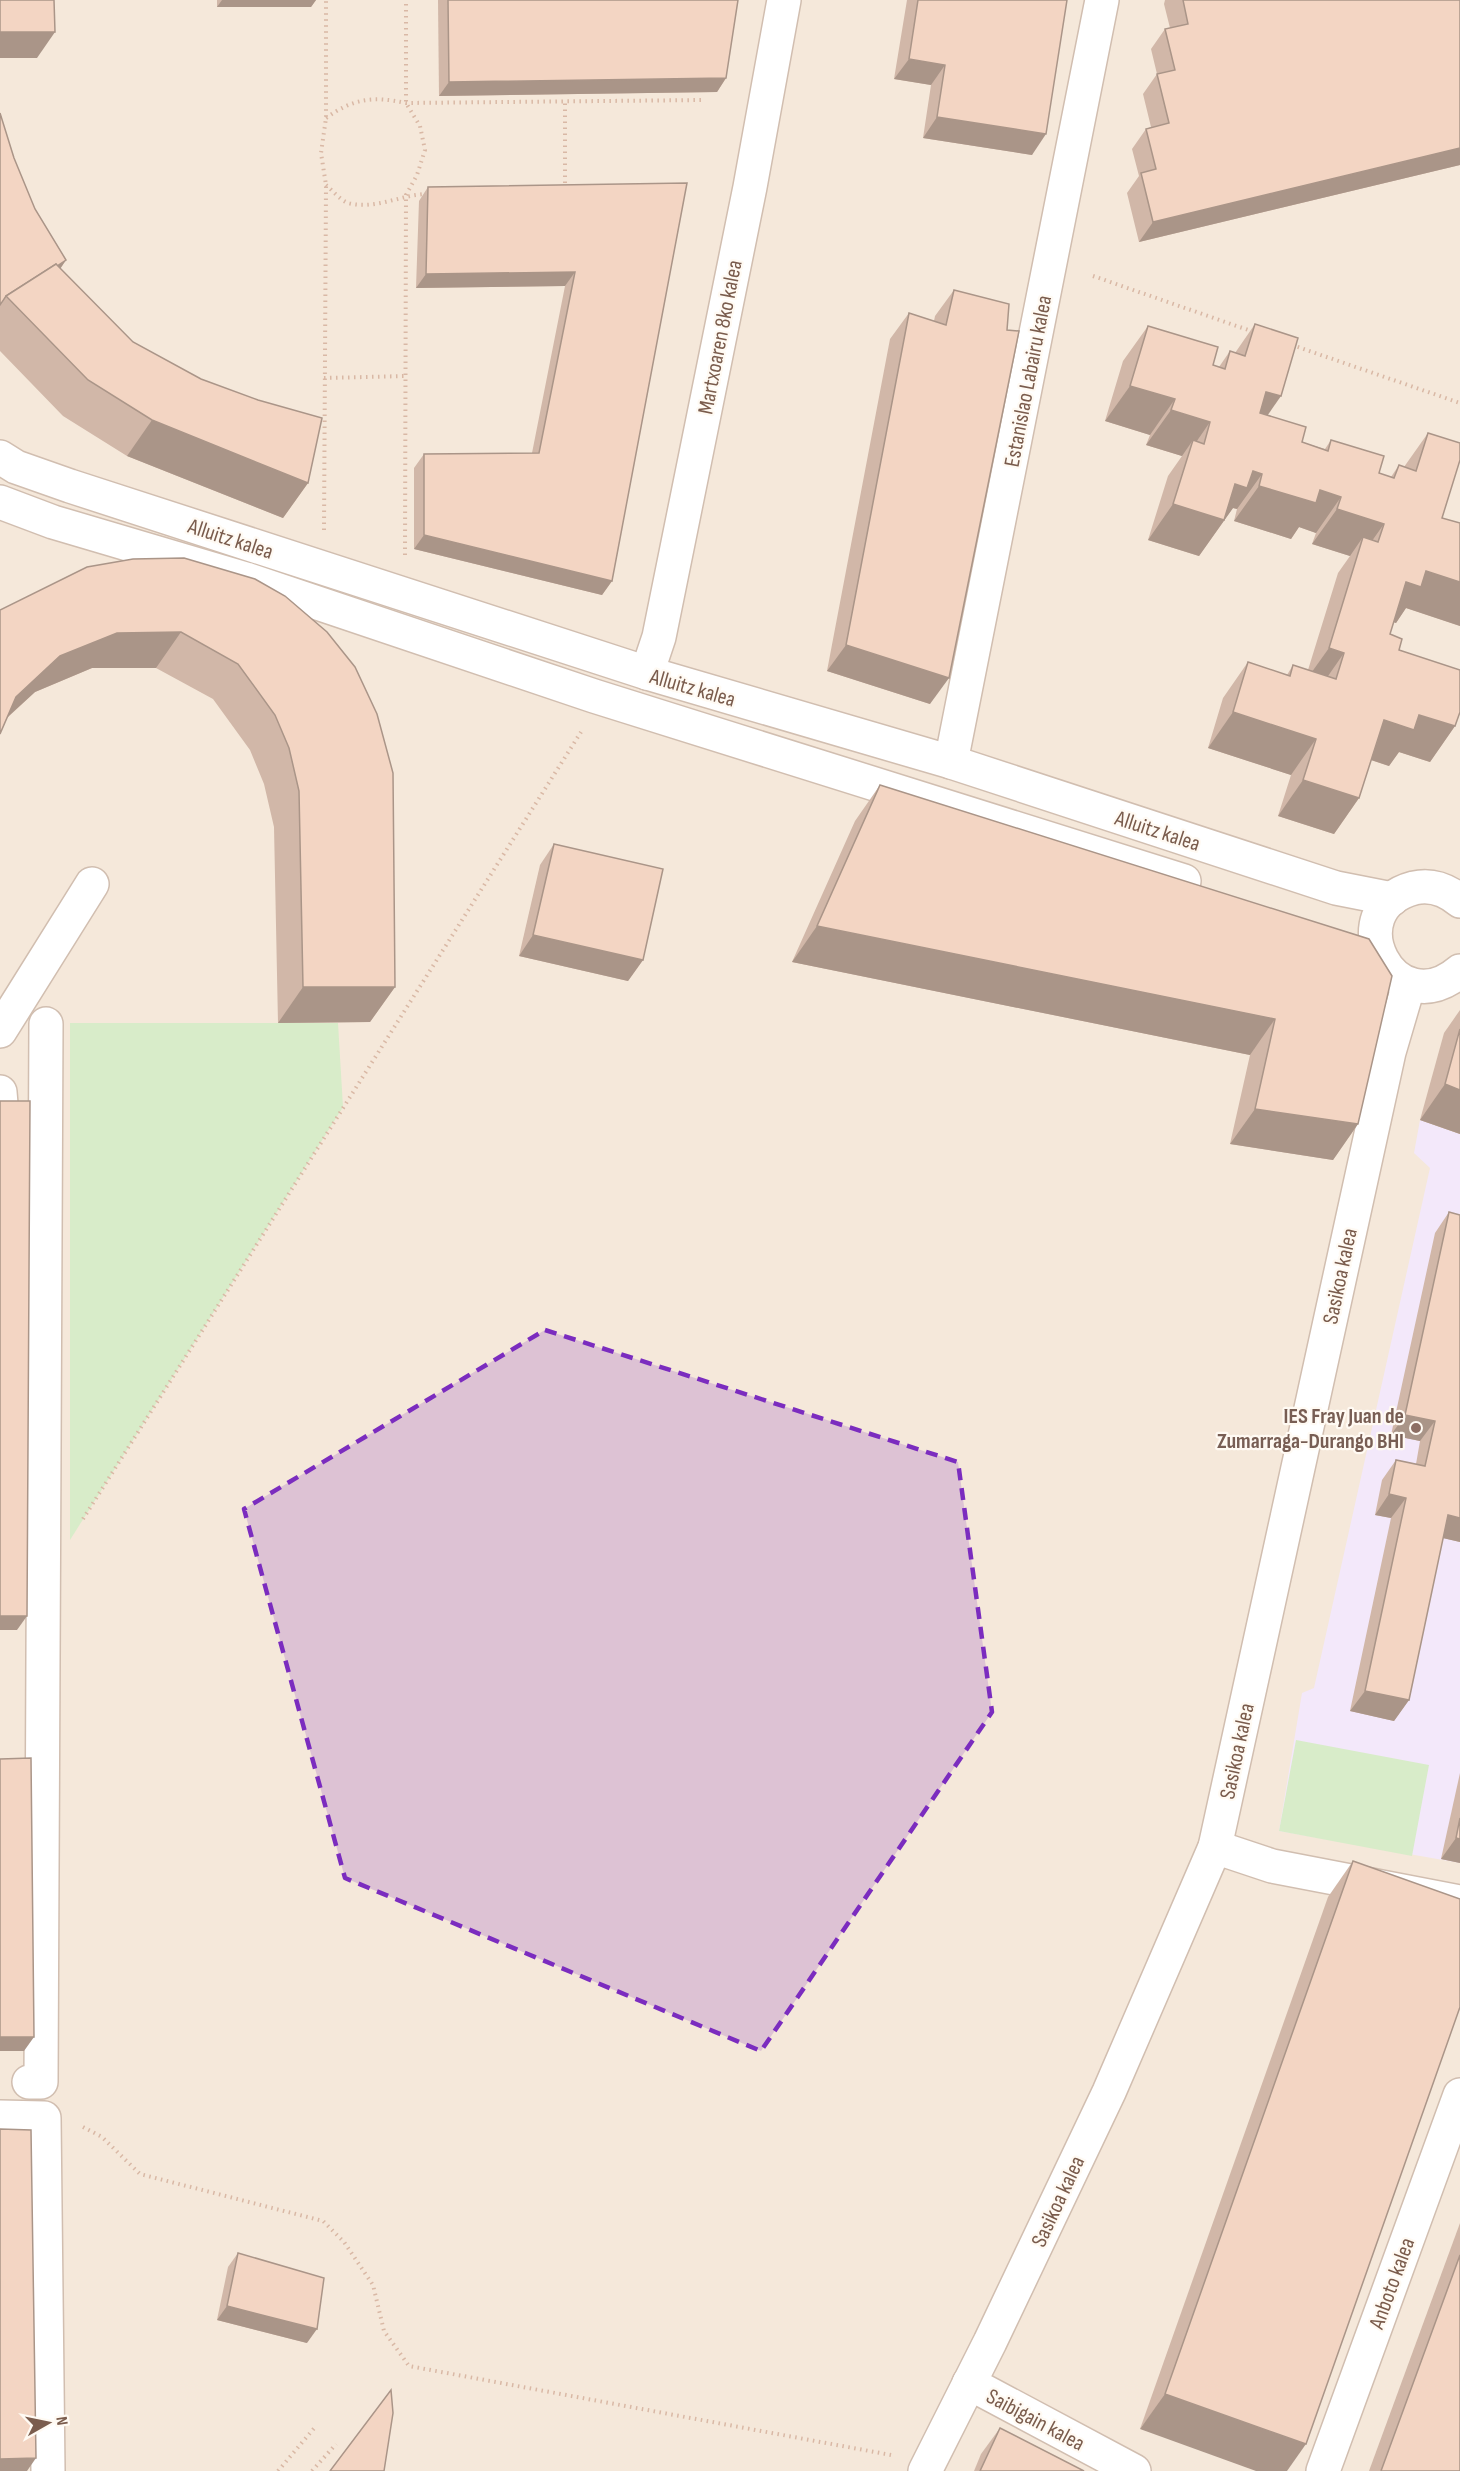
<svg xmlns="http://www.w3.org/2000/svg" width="1460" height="2471" font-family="'Sofia Sans Condensed',sans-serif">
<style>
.residential{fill:#f5e8da}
.education{fill:#f3e8fa}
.green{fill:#d8ecc9}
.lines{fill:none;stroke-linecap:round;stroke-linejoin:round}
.minor-casing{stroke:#d1beb0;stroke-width:36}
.path{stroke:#d9b8a5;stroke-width:4;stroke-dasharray:1.5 4.5;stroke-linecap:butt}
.minor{stroke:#fff;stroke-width:33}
.wall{fill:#d1b7a8}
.shaded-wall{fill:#aa9588}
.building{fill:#f3d5c3;stroke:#aa9588;stroke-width:1.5}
.marked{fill:#7b2cbf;fill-opacity:0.2;stroke:#7b2cbf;stroke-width:4.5;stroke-dasharray:12 8;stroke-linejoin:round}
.education-dot{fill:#8d6e63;stroke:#fffaf3;stroke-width:2}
.labels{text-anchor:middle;stroke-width:4.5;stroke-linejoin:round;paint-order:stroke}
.street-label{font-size:22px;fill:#7a5c4d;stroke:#fffaf3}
.education-label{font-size:22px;font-weight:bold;fill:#785e54;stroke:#fffaf3;text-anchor:end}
</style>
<rect width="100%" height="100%" fill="#fdf6ec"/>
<!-- residential -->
<rect class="residential" x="0" y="0" width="1460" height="2471"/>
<!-- education -->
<polygon class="education" points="1420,1120 1460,1134 1460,1863 1279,1831 1302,1693 1314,1688 1430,1168 1414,1153"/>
<!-- green -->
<g class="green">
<polygon points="70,1023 338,1023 343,1107 70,1540"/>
<polygon points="1296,1740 1429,1765 1412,1856 1279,1831"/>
</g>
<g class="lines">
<defs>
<g id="minor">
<polyline points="0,457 16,467 70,486 647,673 951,762 1336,888 1392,899"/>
<polyline points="0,502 53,522 246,579 594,696 1184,881"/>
<polyline points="647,673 659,637 750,187 784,0"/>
<polyline points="951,762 1102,0"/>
<path d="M1460 901C1447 890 1431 884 1414 888 1334 909 1393 1028 1460 971"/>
<polyline points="0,1031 92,884"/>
<polyline points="0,1092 1,1104"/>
<polyline points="1215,1847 1272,1866 1460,1902"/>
<polyline points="29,2082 41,2082 46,1024"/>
<polyline points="0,2117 44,2118 48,2471"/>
<polyline points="969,2383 1134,2471"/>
<polyline points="925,2471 990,2342 1109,2092 1215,1847 1389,1052 1409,984"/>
<polyline points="1323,2471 1460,2095"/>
</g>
</defs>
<!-- minor casing -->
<use href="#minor" class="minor-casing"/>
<!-- path -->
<g class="path">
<path d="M326 118C354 98 373 96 406 103L703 100"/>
<path d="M326 185C332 190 340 200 348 203 375 210 400 195 426 194"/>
<polyline points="565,189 565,100"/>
<polyline points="1093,276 1254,332"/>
<polyline points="1292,345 1460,403"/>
<polyline points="324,378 407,376"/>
<polyline points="324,530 326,185 321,153 326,118 326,0"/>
<polyline points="405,555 406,195 417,175 425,150 420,126 406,103 406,0"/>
<polyline points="83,1519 581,732"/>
<polyline points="83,2127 102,2137 140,2174 323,2221 344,2242 373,2285 384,2331 409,2366 891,2455"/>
<polyline points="278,2471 316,2426"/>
<polyline points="312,2471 336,2444"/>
</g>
<!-- minor -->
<use href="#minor" class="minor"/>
</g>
<!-- wall -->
<g class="wall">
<polygon points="217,0 316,0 311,7 217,7"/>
<polygon points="438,0 738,0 726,78 717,92 439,96"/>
<polygon points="907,0 1067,0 1032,155 923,138 931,85 894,79"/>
<polygon points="1165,0 1460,0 1460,165 1139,242 1127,193 1139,176 1132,149 1146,129 1151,127 1143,94 1157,74 1151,49 1165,29 1170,28 1164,4"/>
<polygon points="0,113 14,158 35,209 66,260 60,269 133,342 308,483 283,518 127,456 63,416 0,351"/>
<polygon points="687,183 612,581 602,595 414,549 414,468 424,454 532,453 565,286 416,288 419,201 428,187"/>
<polygon points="954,290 930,704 827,671 890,339 909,313 934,321 935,316"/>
<polygon points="1255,324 1268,415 1302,442 1325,449 1331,440 1379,473 1391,477 1399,465 1404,467 1428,433 1442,518 1460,523 1460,626 1406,608 1396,623 1394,622 1390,634 1399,650 1455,726 1430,762 1399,752 1389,766 1371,760 1359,798 1334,834 1278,816 1291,775 1208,748 1223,698 1248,662 1287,675 1293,665 1308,670 1338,573 1350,556 1312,544 1316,533 1299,527 1291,539 1234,521 1237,509 1233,508 1199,556 1148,540 1168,476 1182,456 1146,445 1150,435 1105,421 1123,361 1148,326 1213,365 1219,367 1230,351 1235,353"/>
<polygon points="255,579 395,987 370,1022 278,1023 274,827 264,784 250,750 213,699 156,668 92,668 35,692 7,718 0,610"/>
<polygon points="880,785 1369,939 1358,1124 1333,1160 1230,1144 1250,1055 792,962 855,821"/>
<polygon points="554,844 643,960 628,981 519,956 540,865"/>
<polygon points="1460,1010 1460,1134 1420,1120 1444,1033"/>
<polygon points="1449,1212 1460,1215 1460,1542 1443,1538 1409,1700 1394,1721 1350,1711 1391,1518 1375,1515 1382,1480 1396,1460 1416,1464 1420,1441 1391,1435 1435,1233"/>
<polygon points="1460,1773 1460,1863 1441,1859"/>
<polygon points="1353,1861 1460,2007 1140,2429 1328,1897"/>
<polygon points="1460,2223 1460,2471 1369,2471"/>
<polygon points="238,2253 307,2343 217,2320 228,2267"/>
<polygon points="1000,2428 1084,2471 974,2471 981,2454"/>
</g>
<!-- shaded-wall -->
<g class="shaded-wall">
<polygon points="222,0 316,0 311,7 217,7"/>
<polygon points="0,32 55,32 37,58 0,58"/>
<polygon points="909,59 945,65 931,85 894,79"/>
<polygon points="726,78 717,92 439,96 449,82"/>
<polygon points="937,117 1046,134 1032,155 923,138"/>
<polygon points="1460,148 1460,165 1139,242 1153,222"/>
<polygon points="66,260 48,287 9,299"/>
<polygon points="575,272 565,286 416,288 426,274"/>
<polygon points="1130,386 1175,399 1150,435 1105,421"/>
<polygon points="1266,392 1281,396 1256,432 1241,427"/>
<polygon points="1171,410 1210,422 1190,451 1193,440 1182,456 1146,445"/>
<polygon points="152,420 308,483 283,518 127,456"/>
<polygon points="1253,471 1262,474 1237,509 1233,508 1199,556 1148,540 1173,504 1235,484"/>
<polygon points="1259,486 1320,490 1341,497 1316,533 1299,527 1291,539 1234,521"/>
<polygon points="1337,509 1384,524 1359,559 1363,537 1350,556 1312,544"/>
<polygon points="424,535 612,581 602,595 414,549"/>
<polygon points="1426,571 1460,582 1460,626 1406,608 1396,623 1381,618 1406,582"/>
<polygon points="181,632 156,668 92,668 35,692 0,724 16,697 60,656 117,633"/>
<polygon points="846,645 949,678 930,704 827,671"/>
<polygon points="1329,648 1344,653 1319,689 1304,683"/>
<polygon points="1233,712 1316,739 1291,775 1208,748"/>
<polygon points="1419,715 1455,726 1430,762 1399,752 1389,766 1359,756 1384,720"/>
<polygon points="1303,780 1359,798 1334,834 1278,816"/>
<polygon points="817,926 1275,1019 1250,1055 792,962"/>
<polygon points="533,935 643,960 628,981 519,956"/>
<polygon points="303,987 395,987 370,1022 278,1023"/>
<polygon points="1445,1084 1460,1090 1460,1134 1420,1120"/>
<polygon points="1255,1109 1358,1124 1333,1160 1230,1144"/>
<polygon points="1405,1415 1435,1421 1420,1441 1391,1435"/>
<polygon points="1389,1494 1406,1498 1391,1518 1375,1515"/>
<polygon points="1448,1515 1460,1518 1460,1542 1434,1536"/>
<polygon points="0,1616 27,1616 17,1630 0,1630"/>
<polygon points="1365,1691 1409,1700 1394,1721 1350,1711"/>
<polygon points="1456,1838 1460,1839 1460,1863 1441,1859"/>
<polygon points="0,2037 34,2037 24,2051 0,2051"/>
<polygon points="227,2306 317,2329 307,2343 217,2320"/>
<polygon points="1165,2394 1306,2444 1287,2471 1256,2471 1140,2429"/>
<polygon points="36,2458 27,2471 0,2471 0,2459"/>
</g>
<!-- building -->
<g class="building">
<polygon points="0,0 54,0 55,32 0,32"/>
<polygon points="448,0 738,0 726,78 449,82"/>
<polygon points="918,0 1067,0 1046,134 937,117 945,65 909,59"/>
<polygon points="1183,0 1460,0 1460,148 1153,222 1141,173 1156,169 1146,129 1169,123 1157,74 1175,70 1165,29 1188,24"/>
<polygon points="0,113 14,158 35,209 66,260 57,266 56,264 6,296 0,305"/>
<polygon points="687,183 612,581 424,535 424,454 539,453 575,272 426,274 428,187"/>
<polygon points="56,264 133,342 201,379 258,400 322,418 308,483 152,420 88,380 6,296"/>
<polygon points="954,290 1009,304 1007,330 1019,331 949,678 846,645 909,313 946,325"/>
<polygon points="1255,324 1298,338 1281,396 1266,392 1260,413 1306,427 1302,442 1328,451 1331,440 1384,456 1379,473 1394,478 1399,465 1416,471 1428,433 1460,443 1460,460 1442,518 1460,523 1460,582 1426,571 1421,587 1406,582 1390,634 1402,639 1399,650 1460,670 1460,712 1455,726 1419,715 1414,730 1384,720 1359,798 1303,780 1316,739 1233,712 1248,662 1290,676 1293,665 1336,679 1344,653 1329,648 1363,537 1378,542 1384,524 1337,509 1341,497 1320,490 1316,503 1259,486 1262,474 1253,471 1247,488 1235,484 1224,520 1173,504 1193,440 1204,444 1210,422 1171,410 1175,399 1130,386 1148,326 1218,347 1213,365 1225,369 1230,351 1245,356"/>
<polygon points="184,558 255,579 285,596 327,632 355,667 377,714 393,773 395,987 303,987 299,791 289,748 275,715 238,664 181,632 117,633 60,656 16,697 0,734 0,610 87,567 133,559"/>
<polygon points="880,785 1369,939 1392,976 1358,1124 1255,1109 1275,1019 817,926"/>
<polygon points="554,844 663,869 643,960 533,935"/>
<polygon points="1460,1029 1460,1090 1445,1084"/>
<polygon points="0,1101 30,1101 27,1616 0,1616"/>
<polygon points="1449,1212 1460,1215 1460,1518 1448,1515 1409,1700 1365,1691 1406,1498 1389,1494 1396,1460 1425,1466 1435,1421 1405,1415"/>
<polygon points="31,1758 34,2037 0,2037 0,1759"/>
<polygon points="1460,1818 1460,1839 1456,1838"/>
<polygon points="1353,1861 1460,1899 1460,2007 1306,2444 1165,2394"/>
<polygon points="0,2129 31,2130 36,2458 0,2459"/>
<polygon points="238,2253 324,2278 317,2329 227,2306"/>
<polygon points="1460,2255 1460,2471 1381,2471"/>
<polygon points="391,2390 393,2413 384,2471 330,2471"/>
<polygon points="1000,2428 1084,2471 980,2471"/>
</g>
<!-- marked area -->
<path class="marked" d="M545 1330 958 1462 992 1712 761 2051 345 1878 244 1509Z"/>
<!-- markers -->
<circle class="education-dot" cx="1416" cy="1428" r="6"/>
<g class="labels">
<!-- street labels -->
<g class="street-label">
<text transform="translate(719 337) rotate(-79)" y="8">Martxoaren 8ko kalea</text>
<text transform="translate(1027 381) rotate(-79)" y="8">Estanislao Labairu kalea</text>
<text transform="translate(231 538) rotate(18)" y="8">Alluitz kalea</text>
<text transform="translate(693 687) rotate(16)" y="8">Alluitz kalea</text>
<text transform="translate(1158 830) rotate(18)" y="8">Alluitz kalea</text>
<text transform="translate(1339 1276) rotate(-78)" y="8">Sasikoa kalea</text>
<text transform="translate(1236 1751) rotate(-78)" y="8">Sasikoa kalea</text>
<text transform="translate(1057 2201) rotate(-65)" y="8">Sasikoa kalea</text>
<text transform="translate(1391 2283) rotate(-70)" y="8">Anboto kalea</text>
<text transform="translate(1036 2419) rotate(28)" y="8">Saibigain kalea</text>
</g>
<!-- education labels -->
<g class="education-label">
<text x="1404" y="1423">IES Fray Juan de<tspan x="1404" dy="25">Zumarraga-Durango BHI</tspan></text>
</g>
</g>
<!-- north arrow -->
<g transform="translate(48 2423) rotate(81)" stroke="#fffaf3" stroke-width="4.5" paint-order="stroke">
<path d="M0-4.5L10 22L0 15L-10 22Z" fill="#7a5c4d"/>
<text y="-9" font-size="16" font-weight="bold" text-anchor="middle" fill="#7a5c4d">N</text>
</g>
</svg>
